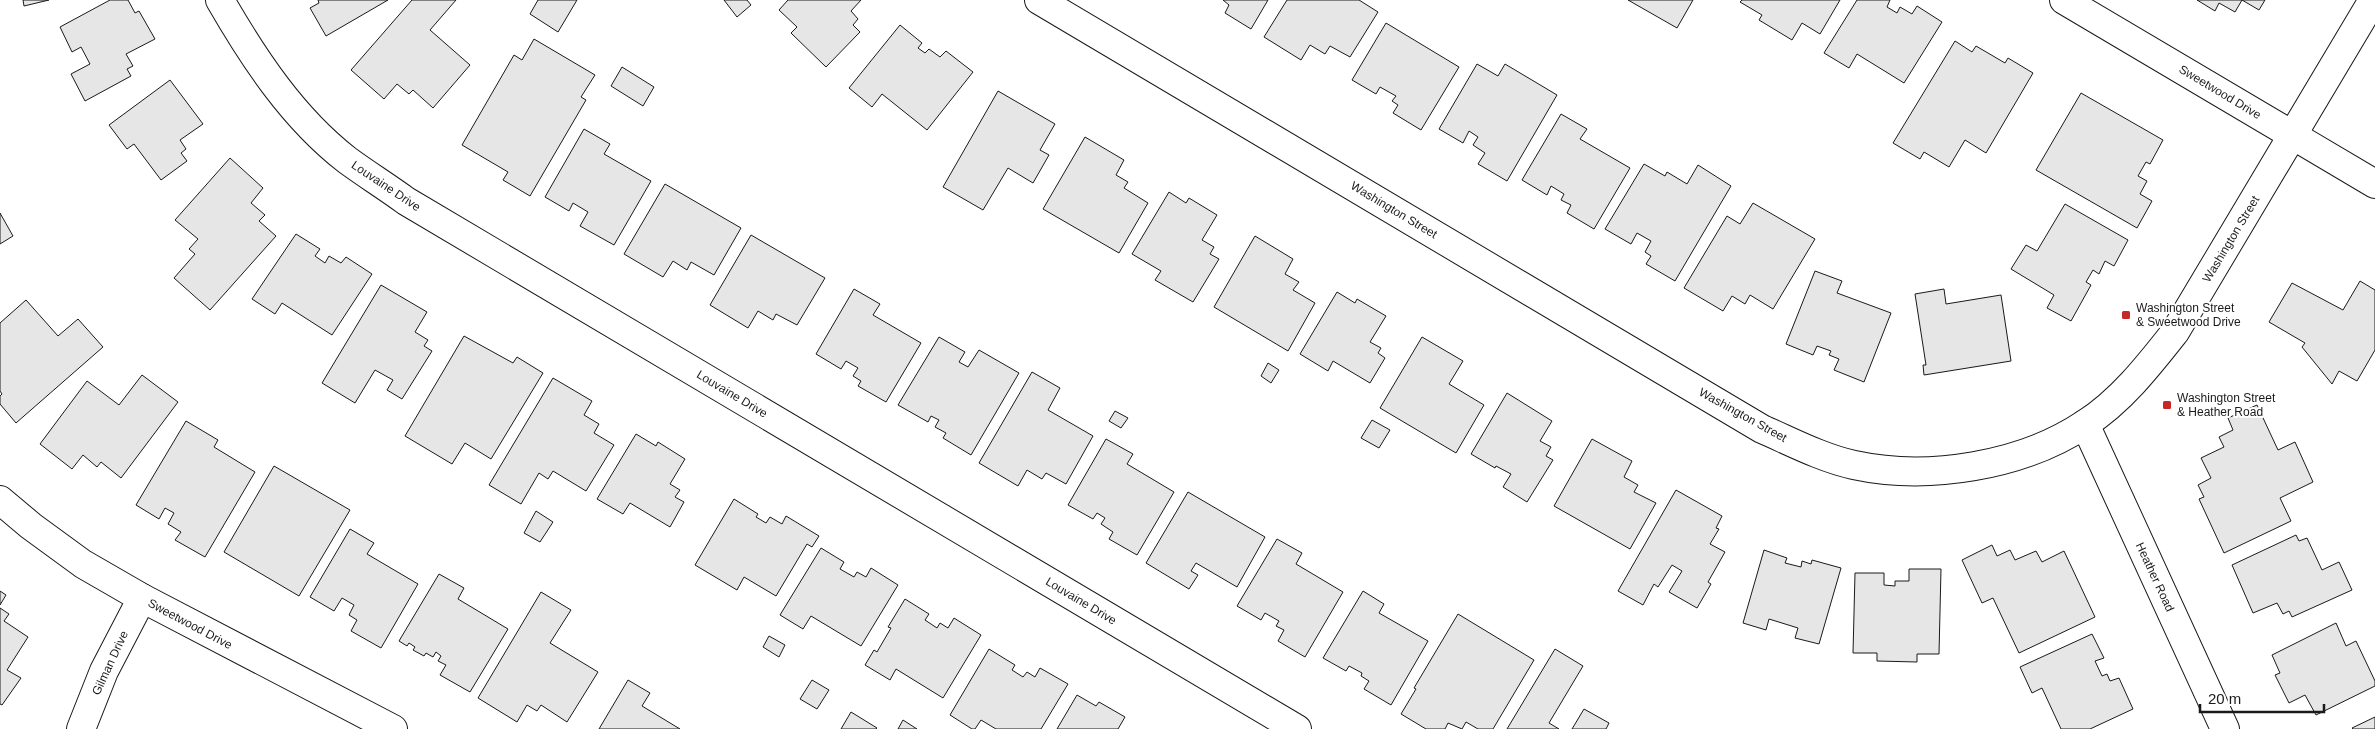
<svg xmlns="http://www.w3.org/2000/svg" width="2375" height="729" font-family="Arial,sans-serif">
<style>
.building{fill:#e6e6e6;stroke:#1a1a1a}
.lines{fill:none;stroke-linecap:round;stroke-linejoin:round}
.minor-casing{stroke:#1a1a1a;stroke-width:30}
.minor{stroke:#fff;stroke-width:28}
.poi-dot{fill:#c62828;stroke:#fff;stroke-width:2}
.labels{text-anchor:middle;stroke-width:4;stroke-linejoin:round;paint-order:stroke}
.street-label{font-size:12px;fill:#1a1a1a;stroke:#fff}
.poi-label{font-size:12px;fill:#1a1a1a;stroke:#fff;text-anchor:start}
</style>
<rect width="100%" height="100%" fill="#fff"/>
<!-- building -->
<g class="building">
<polygon points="23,0 49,0 24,6"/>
<polygon points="110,0 128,0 135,13 139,11 155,39 126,54 133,66 127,69 131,76 85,101 71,74 90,64 81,47 72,52 60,27"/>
<polygon points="318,0 388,0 326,36 310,8 319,3"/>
<polygon points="412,0 456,0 430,30 470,65 433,108 413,90 409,94 397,84 384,99 351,70"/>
<polygon points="538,0 577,0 558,32 530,14"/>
<polygon points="724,0 747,0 751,5 737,17"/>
<polygon points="788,0 861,0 851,11 858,19 853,25 860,32 826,67 791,33 797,27 779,10"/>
<polygon points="1223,0 1268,0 1251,29 1225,13 1229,5"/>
<polygon points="1287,0 1359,0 1378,12 1350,57 1330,46 1325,54 1310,45 1301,60 1264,37"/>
<polygon points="1628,0 1693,0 1677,28"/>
<polygon points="1742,0 1840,0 1820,34 1802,23 1792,40 1759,20 1762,15 1740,2"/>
<polygon points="1857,0 1890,0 1887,7 1897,13 1900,7 1912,14 1917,6 1942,22 1904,83 1857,54 1849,68 1824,53"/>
<polygon points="2197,0 2265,0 2259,10 2242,0 2235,12 2219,3 2215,11"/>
<polygon points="1386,23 1459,67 1421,130 1393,113 1398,105 1392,101 1396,96 1380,87 1376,94 1352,80"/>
<polygon points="900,25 922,43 918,48 925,53 929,49 940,57 946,51 973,72 927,130 882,94 872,107 849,88"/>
<polygon points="534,39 595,75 581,97 586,100 530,196 503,180 508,172 462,145 514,55 522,60"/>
<polygon points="1955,41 1972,52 1976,46 2005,63 2008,58 2033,73 1986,153 1965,140 1949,167 1924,152 1920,159 1893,143"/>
<polygon points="1477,64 1498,76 1505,64 1557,95 1507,181 1478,164 1485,153 1473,145 1478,137 1469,131 1463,143 1439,129"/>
<polygon points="622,67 654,87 643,106 611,86"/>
<polygon points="170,80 203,124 180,140 186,149 181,153 187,161 161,180 134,144 127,149 109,125"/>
<polygon points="998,91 1055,124 1040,150 1049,155 1033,183 1008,168 983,210 943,187"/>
<polygon points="2081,93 2163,140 2150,164 2146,162 2138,176 2147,181 2140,194 2152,201 2137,228 2036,170"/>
<polygon points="1561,114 1587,129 1580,139 1630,168 1594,229 1567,213 1571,205 1561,200 1564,194 1551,186 1547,195 1522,180"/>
<polygon points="584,129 610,144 604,154 651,181 614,245 580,226 588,212 573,203 569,211 545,197"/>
<polygon points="1085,137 1124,160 1116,175 1128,182 1124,188 1148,203 1119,253 1043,209"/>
<polygon points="230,158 263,188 251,203 265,215 259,221 276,236 210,310 174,278 195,254 189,249 198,239 175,220"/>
<polygon points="1644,164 1665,176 1667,172 1687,184 1698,165 1731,186 1675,281 1646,264 1651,256 1645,252 1651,241 1637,233 1631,244 1605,229"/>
<polygon points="665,184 741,228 714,275 691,262 687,270 673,261 663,277 624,254"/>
<polygon points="1169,192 1186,203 1189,198 1217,215 1202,240 1214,247 1210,254 1219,259 1193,302 1155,280 1161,271 1132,254"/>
<polygon points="1753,203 1815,239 1773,309 1750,295 1745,304 1732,296 1723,311 1684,288 1727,216 1740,224"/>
<polygon points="2065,204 2128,240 2114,266 2105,261 2099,274 2093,270 2086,282 2091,285 2071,321 2047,308 2054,295 2011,269 2026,245 2037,251"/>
<polygon points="0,213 13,236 0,244"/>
<polygon points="296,234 320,249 315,256 325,263 329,256 341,263 346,257 372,274 332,335 282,303 275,314 252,299"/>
<polygon points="751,235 825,278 797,325 776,314 773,320 758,311 748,328 710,305"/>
<polygon points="1255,236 1293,259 1285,274 1299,282 1293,290 1315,303 1288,351 1214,307"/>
<polygon points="1815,271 1842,281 1837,293 1891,313 1864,382 1834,370 1839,359 1829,355 1831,351 1817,346 1813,355 1786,344"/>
<polygon points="2360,281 2375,290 2375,350 2357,381 2339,371 2332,384 2302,347 2305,343 2269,322 2292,283 2343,310"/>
<polygon points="381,285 427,312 415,332 428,340 424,346 432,351 402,399 387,390 393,380 375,370 355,403 322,383"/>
<polygon points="854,289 880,304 873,315 921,343 886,402 858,386 861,381 853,376 858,368 846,361 841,369 816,354"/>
<polygon points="1944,289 1946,304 2001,295 2011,361 1924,375 1923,365 1926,365 1915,294"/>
<polygon points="1337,292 1355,303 1357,299 1386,316 1370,342 1381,348 1378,353 1385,358 1370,383 1333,361 1328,371 1300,354"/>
<polygon points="26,300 58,336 78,319 103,347 16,423 0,404 0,396 2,394 0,391 0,323"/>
<polygon points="464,336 513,363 517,357 543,373 491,459 465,443 452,464 405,436"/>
<polygon points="939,337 965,352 959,362 968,367 979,350 1019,373 971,455 943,438 946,433 935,427 939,420 931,416 928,422 898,405"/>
<polygon points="1422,337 1463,361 1449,384 1484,405 1456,453 1380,408"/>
<polygon points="1268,363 1279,370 1271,383 1261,376"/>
<polygon points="1032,372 1060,388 1048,410 1093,436 1066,484 1046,473 1042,479 1027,470 1018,486 979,463"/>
<polygon points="142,375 178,402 121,478 101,462 97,467 83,455 72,469 40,444 87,381 119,405"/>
<polygon points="553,378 592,401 584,415 599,424 594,433 614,445 586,491 553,471 548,479 539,473 521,504 489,485"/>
<polygon points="1507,393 1552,421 1540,441 1551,447 1546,456 1553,460 1527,502 1503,487 1511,474 1496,466 1495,468 1471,454"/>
<polygon points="2257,405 2278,450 2295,442 2313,482 2280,498 2291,521 2224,553 2199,499 2204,497 2198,485 2211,478 2201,458 2224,447 2219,437 2233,430 2228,418"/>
<polygon points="1115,411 1128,418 1121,428 1109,421"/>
<polygon points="1372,420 1390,430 1379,448 1361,438"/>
<polygon points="186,421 218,440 214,447 255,472 205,557 175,540 181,532 168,524 174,513 165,508 159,519 136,505"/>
<polygon points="636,434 656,446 658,442 685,459 670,484 680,490 675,497 684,502 670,527 630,503 623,514 597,499"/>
<polygon points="1106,439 1133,454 1127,464 1174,492 1137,555 1109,539 1113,532 1101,524 1105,518 1097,513 1093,519 1068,505"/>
<polygon points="1592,439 1632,461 1624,477 1638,485 1634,492 1656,503 1630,549 1554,506"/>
<polygon points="274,466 350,510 299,596 224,552"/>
<polygon points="1676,490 1722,516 1716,528 1719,529 1710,544 1725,552 1708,582 1711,584 1697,608 1669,592 1682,571 1672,565 1658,587 1654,584 1643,605 1618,591"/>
<polygon points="1188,492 1265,537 1237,587 1196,563 1191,571 1198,575 1189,589 1146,563"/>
<polygon points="734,499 758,514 756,517 766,523 770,517 782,524 786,516 819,536 812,547 807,544 776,596 744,577 737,590 695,565"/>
<polygon points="536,511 553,522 540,542 524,533"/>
<polygon points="350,529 374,543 367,554 418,584 381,648 351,631 357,620 349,615 354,605 342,598 334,611 310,597"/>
<polygon points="2296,535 2299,541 2307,538 2322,570 2339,562 2352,590 2292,617 2289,611 2283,614 2277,603 2253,613 2232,565"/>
<polygon points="1277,539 1302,553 1296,564 1343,592 1305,657 1278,641 1284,630 1276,626 1279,621 1265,613 1261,620 1237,606"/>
<polygon points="1992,545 1997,556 2010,550 2015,560 2036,551 2042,562 2064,551 2095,617 2019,653 1993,598 1982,603 1962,560"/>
<polygon points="821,548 844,562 840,569 854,577 857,572 866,577 871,568 898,585 861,646 811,616 803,629 780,615"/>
<polygon points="1764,550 1787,558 1785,563 1801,567 1802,561 1811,564 1812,560 1841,568 1819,644 1795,638 1798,628 1769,619 1766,630 1743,623"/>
<polygon points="1909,569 1941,569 1939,654 1917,654 1917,662 1877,661 1877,653 1853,653 1855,573 1884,573 1884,585 1895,586 1895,581 1909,581"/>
<polygon points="439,574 464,588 458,599 508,629 470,692 440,675 446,665 438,661 441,656 436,652 433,657 426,653 424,656 413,650 415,647 409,643 407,646 399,641"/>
<polygon points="0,591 6,595 0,605"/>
<polygon points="1363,591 1384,604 1379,613 1428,641 1391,705 1364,689 1369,681 1361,676 1362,673 1349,666 1346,671 1323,658"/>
<polygon points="541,592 571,610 550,643 598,672 567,722 541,705 537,711 527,705 517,722 478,698"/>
<polygon points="905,599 929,614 925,620 937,628 940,623 948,628 954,618 981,635 943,698 896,669 890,680 865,665 874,650 877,652 891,628 888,627"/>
<polygon points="0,608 9,614 4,621 28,637 7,670 21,678 2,705 0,704"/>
<polygon points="1458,614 1534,660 1493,729 1478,729 1466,722 1462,729 1448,723 1445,729 1426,729 1401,714 1416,689 1414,688"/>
<polygon points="2336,623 2346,646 2356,641 2375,681 2375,686 2316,715 2305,695 2289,703 2275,675 2280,673 2272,655"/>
<polygon points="2092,634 2104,658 2095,661 2102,676 2107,674 2110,681 2119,678 2133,709 2090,729 2061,729 2042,688 2032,693 2020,667"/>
<polygon points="769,636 785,645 779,657 763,647"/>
<polygon points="989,649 1015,665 1012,670 1023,677 1027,672 1035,677 1040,668 1068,684 1041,729 996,729 981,720 975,729 972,729 950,715"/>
<polygon points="1555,649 1583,666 1549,723 1559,729 1507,729"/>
<polygon points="628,680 650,693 642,706 680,729 599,729"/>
<polygon points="812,680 829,690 817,709 800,699"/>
<polygon points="1077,695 1096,706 1099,702 1125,717 1118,729 1057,729"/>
<polygon points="1584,709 1609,723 1606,729 1572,729"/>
<polygon points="851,712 877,728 876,729 841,729"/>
<polygon points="2375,717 2375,729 2353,729 2352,728"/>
<polygon points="903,720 917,729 898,729"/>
</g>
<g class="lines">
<defs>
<g id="minor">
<path d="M220 0C254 59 293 118 347 160 366 174 387 187 406 201L1297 729"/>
<path d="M1039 0 1762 429C1792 442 1822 458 1854 465 1928 481 2022 466 2085 424 2121 401 2149 365 2175 332L2373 0"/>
<polyline points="2064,0 2375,184"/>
<polyline points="2085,424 2225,729"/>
<polyline points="0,500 31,526 83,564 142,598 393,729"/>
<polyline points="81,729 104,671 142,598"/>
</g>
</defs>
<!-- minor casing -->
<use href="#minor" class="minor-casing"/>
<!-- minor -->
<use href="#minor" class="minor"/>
</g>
<!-- markers -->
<g class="poi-dot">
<rect x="2121" y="310" width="10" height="10" rx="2.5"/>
<rect x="2162" y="400" width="10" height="10" rx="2.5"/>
</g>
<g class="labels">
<!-- street labels -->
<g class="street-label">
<text transform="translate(2220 92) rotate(31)" y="4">Sweetwood Drive</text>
<text transform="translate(386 186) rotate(34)" y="4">Louvaine Drive</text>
<text transform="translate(1394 210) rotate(31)" y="4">Washington Street</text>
<text transform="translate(2231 239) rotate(-59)" y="4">Washington Street</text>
<text transform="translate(732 394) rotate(31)" y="4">Louvaine Drive</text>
<text transform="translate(1743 415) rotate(29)" y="4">Washington Street</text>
<text transform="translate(2155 577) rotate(65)" y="4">Heather Road</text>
<text transform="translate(1081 601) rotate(31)" y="4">Louvaine Drive</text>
<text transform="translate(190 624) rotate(28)" y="4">Sweetwood Drive</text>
<text transform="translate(110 663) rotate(-65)" y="4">Gilman Drive</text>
</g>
<!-- poi labels -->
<g class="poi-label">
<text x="2136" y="312">Washington Street<tspan x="2136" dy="14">&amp; Sweetwood Drive</tspan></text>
<text x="2177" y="402">Washington Street<tspan x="2177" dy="14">&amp; Heather Road</tspan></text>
</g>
</g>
<!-- scale -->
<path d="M2200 704v8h124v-8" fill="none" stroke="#1a1a1a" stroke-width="2.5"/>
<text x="2208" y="704" font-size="15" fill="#1a1a1a" stroke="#ffffff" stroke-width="4" paint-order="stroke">20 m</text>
</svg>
